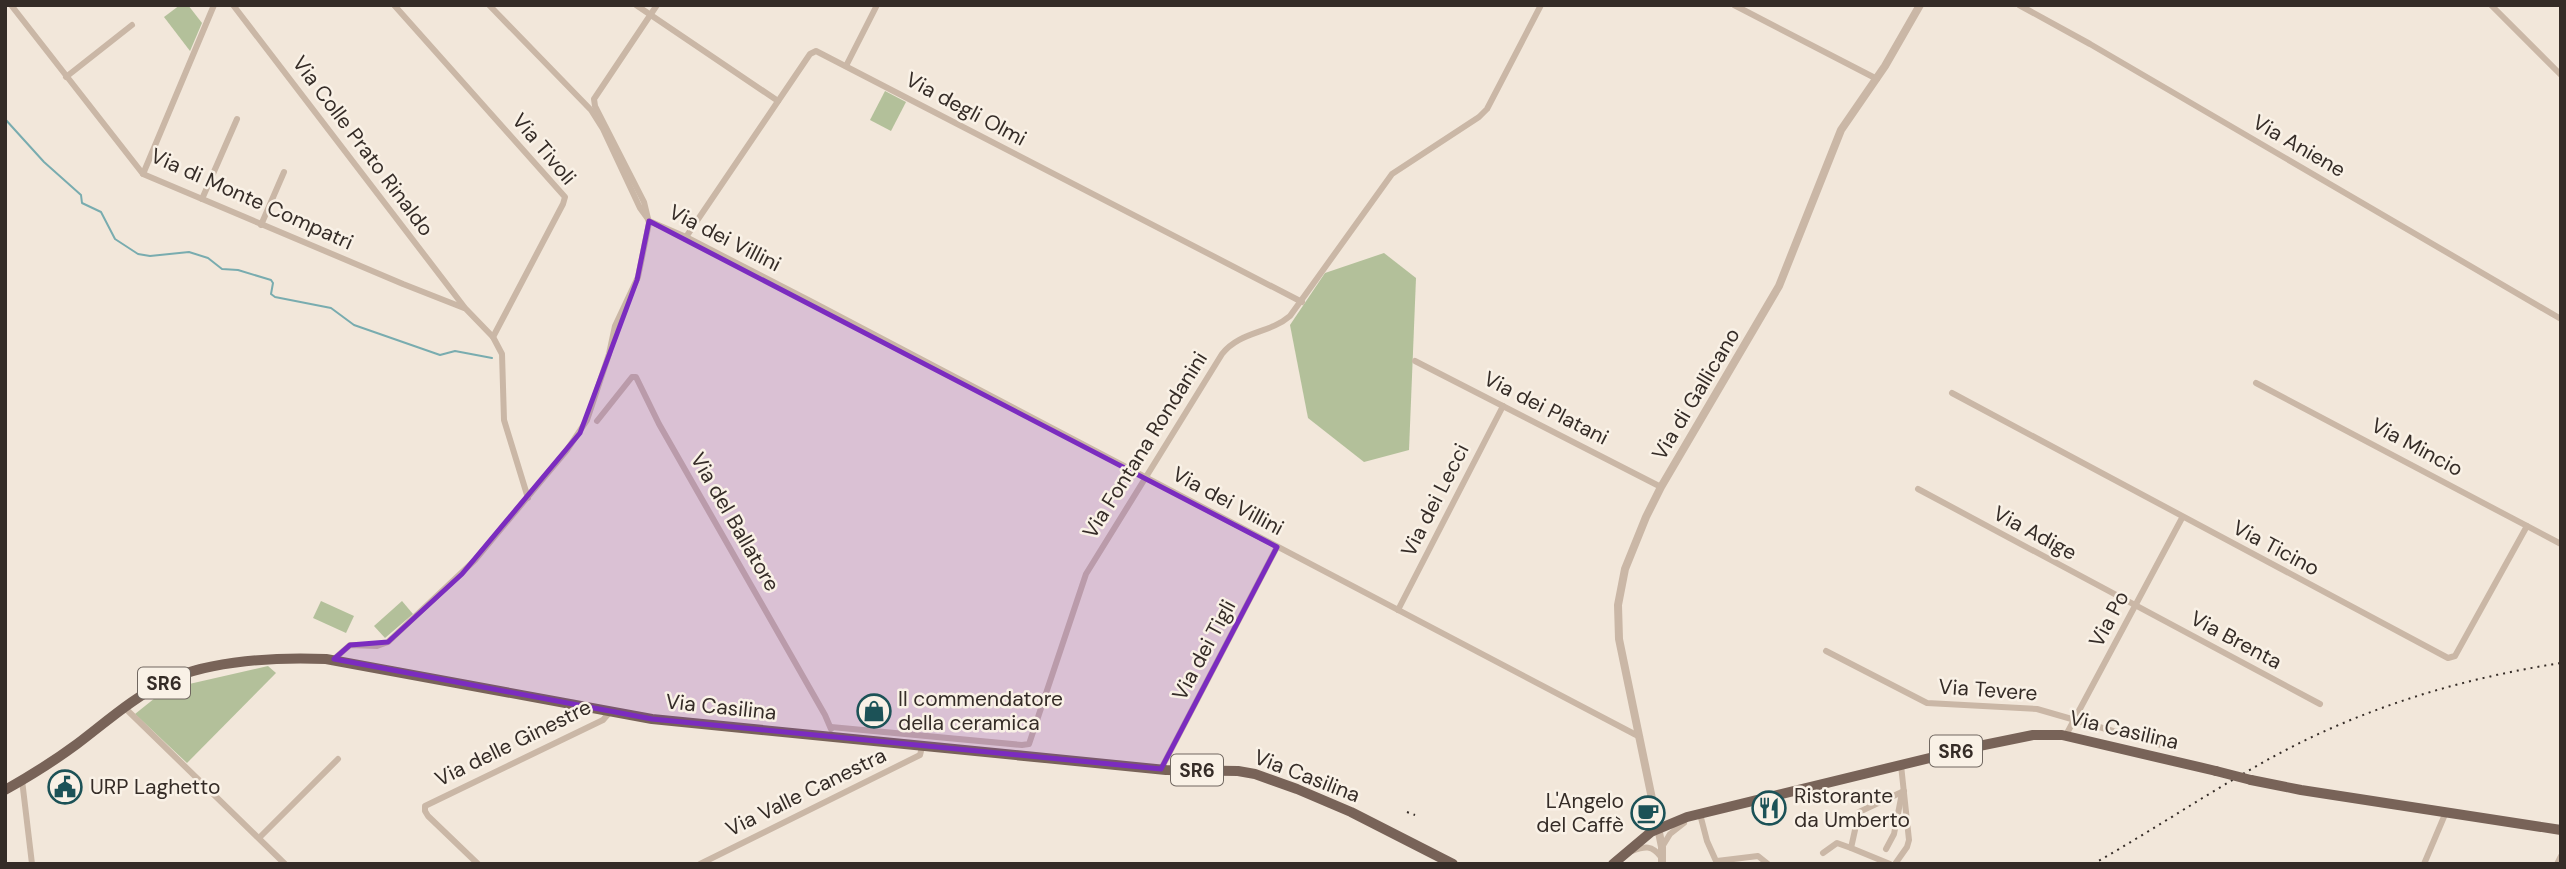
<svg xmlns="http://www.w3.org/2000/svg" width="2566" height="869" font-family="'DM Sans',sans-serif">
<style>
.green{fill:#b3c09a}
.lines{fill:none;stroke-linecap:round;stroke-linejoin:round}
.stream{stroke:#79acaf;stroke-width:2}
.minor{stroke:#cab7a6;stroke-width:6}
.tertiary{stroke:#cab7a6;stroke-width:8}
.primary{stroke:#786358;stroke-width:10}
.rail{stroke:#352c27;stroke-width:2;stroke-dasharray:2 5;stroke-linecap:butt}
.primary-bridge{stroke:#786358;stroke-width:10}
.marked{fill:#7b2cbf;fill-opacity:0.2;stroke:#7b2cbf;stroke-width:5;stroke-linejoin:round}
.labels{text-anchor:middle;stroke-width:5;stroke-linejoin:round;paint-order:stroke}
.shield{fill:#f9f1e6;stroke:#706760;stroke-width:2}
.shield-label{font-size:19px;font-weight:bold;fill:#352c27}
.street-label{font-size:21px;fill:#352c27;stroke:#f9f1e6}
.poi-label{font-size:21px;fill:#352c27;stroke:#f9f1e6;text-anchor:start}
</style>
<rect width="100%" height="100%" fill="#f2e7da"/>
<!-- green -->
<g class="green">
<polygon points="180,5 188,5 202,23 190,51 164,17"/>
<polygon points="885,91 906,102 891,131 870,120"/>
<polygon points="1384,253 1416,278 1409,450 1364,462 1308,418 1290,325 1325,273"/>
<polygon points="321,601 354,616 346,633 313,618"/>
<polygon points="402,601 413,614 385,638 374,626"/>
<polygon points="268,666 276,673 187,763 135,714 160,694 176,687"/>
</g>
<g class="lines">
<!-- stream -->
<polyline class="stream" points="5,119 44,162 81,195 82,203 101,212 115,239 138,254 150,256 189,252 208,258 222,269 238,270 271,280 273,283 271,294 275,297 331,308 354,325 440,355 455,351 492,358"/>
<!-- minor -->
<g class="minor">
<polyline points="11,5 143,174 403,284 464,308"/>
<polyline points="233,5 465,308 493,337 502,354 504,420 528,498"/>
<polyline points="394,5 565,197 563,204 493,337"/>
<polyline points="489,5 591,110 603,129 640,208 648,219"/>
<polyline points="636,5 778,101"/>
<polyline points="1734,5 1877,79"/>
<polyline points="2019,5 2090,44 2561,319"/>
<polyline points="2491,5 2561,75"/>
<polyline points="846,66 877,5"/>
<polyline points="66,77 132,25"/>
<polyline points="143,174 214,5"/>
<polyline points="202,199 237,119"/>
<polyline points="649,221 686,237 814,303 1640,737"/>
<polyline points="261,225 284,172"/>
<polyline points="686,237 810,54 816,51 1302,302"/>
<polyline points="1415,361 1661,487"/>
<polyline points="2256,383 2561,544"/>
<polyline points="1952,393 2448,658 2455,656 2527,526"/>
<polyline points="597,421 632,377 636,377 659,424 825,715 831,729"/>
<polyline points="1918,489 2320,704"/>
<polyline points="1398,610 1503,406"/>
<polyline points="1826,651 1927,703 2037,709 2165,746"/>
<polyline points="334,659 350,645 377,646 388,642 475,560 567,450 587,420 609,354 615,326 638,277 649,223 644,202 595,106 594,99 657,5"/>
<polyline points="125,708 285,864"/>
<path d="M831 727 1022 745 1029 744 1086 574 1222 354C1240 331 1269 334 1290 316L1392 174 1479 117 1487 109 1541 5"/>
<polyline points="2066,735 2182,518"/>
<polyline points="1161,769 1277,547"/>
<polyline points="22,780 32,864"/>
<polyline points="1700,814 1707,841 1716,861"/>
<polyline points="259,838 338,759"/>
<polyline points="1662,847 1670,834 1684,823"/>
<polyline points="1886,849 1894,834 1902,793"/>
<path d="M1632 851C1645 846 1652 845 1661 857"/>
<polyline points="1823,853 1837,843 1851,848"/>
<polyline points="1717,861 1758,856 1768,864"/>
<polyline points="478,864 428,816 425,811 425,806 603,720 610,712"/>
<polyline points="700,864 920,755 922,747"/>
<polyline points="1890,864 1851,848 1859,812 1904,791"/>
<polyline points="1895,864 1907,847 1909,840 1901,765"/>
<polyline points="2424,864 2446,812"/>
<polyline points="2557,864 2561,856"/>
</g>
<!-- tertiary -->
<polyline class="tertiary" points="1662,864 1662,847 1619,639 1618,605 1625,569 1646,517 1661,487 1779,286 1841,130 1885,66 1920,5"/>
<!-- primary -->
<g class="primary">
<polyline points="2251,780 2301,790 2561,830"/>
<path d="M5 790C30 776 54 761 77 744 106 722 135 696 169 680 211 660 279 657 326 659L652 719 1166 770 1238 771 1255 774 1297 789 1351 812 1453 864"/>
<polyline points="1613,864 1651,832 1687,817 1979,746 2033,735 2062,735 2216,771"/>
</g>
<!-- rail -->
<g class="rail">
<polyline points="1407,812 1415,815"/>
<path d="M2093 864C2157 828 2218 786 2282 752 2369 706 2464 678 2561 663"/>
</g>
<!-- primary-bridge -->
<polyline class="primary-bridge" points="2216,771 2251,780"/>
</g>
<!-- marked area -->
<path class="marked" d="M649 221 1277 547 1161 769 652 719 334 659 350 645 388 642 462 574 580 433 637 280Z"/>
<!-- icons -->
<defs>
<symbol id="shop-ring" viewBox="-11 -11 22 22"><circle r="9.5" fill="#f9f1e6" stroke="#1c5257" stroke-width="1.5"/><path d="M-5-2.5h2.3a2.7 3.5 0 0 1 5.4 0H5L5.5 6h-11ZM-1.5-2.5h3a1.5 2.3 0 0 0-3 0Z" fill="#1c5257"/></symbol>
<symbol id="civic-ring" viewBox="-11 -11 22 22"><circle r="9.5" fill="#f9f1e6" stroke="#1c5257" stroke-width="1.5"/><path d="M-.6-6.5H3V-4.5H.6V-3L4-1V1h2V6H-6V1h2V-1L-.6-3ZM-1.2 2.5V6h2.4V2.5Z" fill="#1c5257"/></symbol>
<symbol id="restaurant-ring" viewBox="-11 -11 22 22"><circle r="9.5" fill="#f9f1e6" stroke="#1c5257" stroke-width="1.5"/><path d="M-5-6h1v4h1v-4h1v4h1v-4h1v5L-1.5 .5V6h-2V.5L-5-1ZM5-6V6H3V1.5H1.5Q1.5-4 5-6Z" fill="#1c5257"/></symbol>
<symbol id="cafe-ring" viewBox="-11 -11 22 22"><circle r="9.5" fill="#f9f1e6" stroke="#1c5257" stroke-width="1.5"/><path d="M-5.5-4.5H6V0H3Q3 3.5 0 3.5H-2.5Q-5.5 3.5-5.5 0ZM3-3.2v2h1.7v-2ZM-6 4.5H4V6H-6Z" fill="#1c5257"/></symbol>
</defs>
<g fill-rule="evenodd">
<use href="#shop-ring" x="855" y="692" width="38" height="38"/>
<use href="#civic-ring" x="46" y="768" width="38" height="38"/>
<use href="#restaurant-ring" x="1750" y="789" width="38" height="38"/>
<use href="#cafe-ring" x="1629" y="794" width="38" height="38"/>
</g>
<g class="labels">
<!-- shield labels -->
<g class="shield">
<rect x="138" y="667.5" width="52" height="31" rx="5"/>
<rect x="1930" y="735.5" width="52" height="31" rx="5"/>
<rect x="1171" y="754.5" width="52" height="31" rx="5"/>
</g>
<g class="shield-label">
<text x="164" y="690">SR6</text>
<text x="1956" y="758">SR6</text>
<text x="1197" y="777">SR6</text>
</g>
<!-- street labels -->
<g class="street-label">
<text transform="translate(966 109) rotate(28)" y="7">Via degli Olmi</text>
<text transform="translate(363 146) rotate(53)" y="7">Via Colle Prato Rinaldo</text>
<text transform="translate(2299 146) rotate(30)" y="7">Via Aniene</text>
<text transform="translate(544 149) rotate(50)" y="7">Via Tivoli</text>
<text transform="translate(252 199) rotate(24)" y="7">Via di Monte Compatri</text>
<text transform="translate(725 238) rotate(27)" y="7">Via dei Villini</text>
<text transform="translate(1696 394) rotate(-59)" y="7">Via di Gallicano</text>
<text transform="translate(1546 408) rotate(27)" y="7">Via dei Platani</text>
<text transform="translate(1145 445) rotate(-58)" y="7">Via Fontana Rondanini</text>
<text transform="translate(2417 447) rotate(28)" y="7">Via Mincio</text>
<text transform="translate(1435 500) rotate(-63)" y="7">Via dei Lecci</text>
<text transform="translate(1228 501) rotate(28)" y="7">Via dei Villini</text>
<text transform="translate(735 522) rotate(60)" y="7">Via del Ballatore</text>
<text transform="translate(2035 533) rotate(28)" y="7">Via Adige</text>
<text transform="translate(2276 548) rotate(28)" y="7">Via Ticino</text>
<text transform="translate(2109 619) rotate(-62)" y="7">Via Po</text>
<text transform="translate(2236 640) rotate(28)" y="7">Via Brenta</text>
<text transform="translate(1204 650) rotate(-62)" y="7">Via dei Tigli</text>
<text transform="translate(1988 690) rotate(4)" y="7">Via Tevere</text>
<text transform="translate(721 707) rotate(6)" y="7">Via Casilina</text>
<text transform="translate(2124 730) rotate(13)" y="7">Via Casilina</text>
<text transform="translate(513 743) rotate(-26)" y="7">Via delle Ginestre</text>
<text transform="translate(1307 776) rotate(21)" y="7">Via Casilina</text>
<text transform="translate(806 792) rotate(-26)" y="7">Via Valle Canestra</text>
</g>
<!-- poi labels -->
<g class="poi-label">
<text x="898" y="706">Il commendatore<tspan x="898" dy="24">della ceramica</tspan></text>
<text x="90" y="794">URP Laghetto</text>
<text x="1794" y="803">Ristorante<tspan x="1794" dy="24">da Umberto</tspan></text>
<text x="1624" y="808" text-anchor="end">L'Angelo<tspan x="1624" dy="24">del Caffè</tspan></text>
</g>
</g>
<!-- border -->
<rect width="2566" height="869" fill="none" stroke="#352c27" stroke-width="14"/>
</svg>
